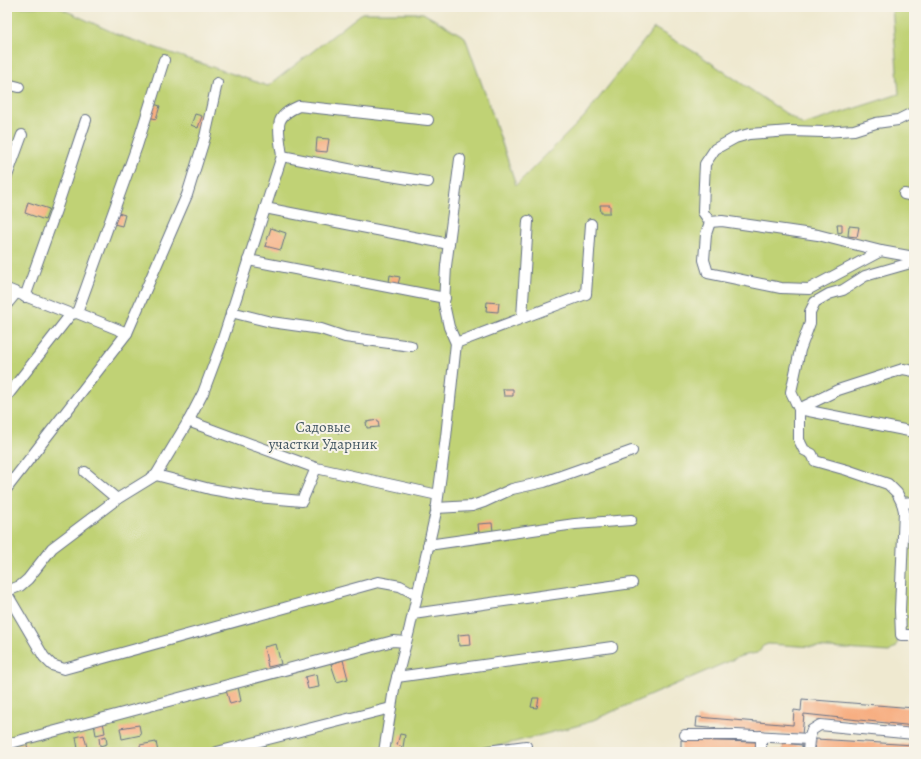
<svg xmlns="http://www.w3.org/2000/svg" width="921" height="759" font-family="Alegreya,serif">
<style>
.green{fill:#c0d275;stroke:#6e806a}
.building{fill:#f7ab7d}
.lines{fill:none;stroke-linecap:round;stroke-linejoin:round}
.minor-casing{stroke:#657086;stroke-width:12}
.minor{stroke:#fff;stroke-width:10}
.labels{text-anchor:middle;stroke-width:4;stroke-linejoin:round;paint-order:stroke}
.park-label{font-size:15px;fill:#445864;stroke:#f7f3e8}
</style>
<rect width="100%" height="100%" fill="#f7f3e8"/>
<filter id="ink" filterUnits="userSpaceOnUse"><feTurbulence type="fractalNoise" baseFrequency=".025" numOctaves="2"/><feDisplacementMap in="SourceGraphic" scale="8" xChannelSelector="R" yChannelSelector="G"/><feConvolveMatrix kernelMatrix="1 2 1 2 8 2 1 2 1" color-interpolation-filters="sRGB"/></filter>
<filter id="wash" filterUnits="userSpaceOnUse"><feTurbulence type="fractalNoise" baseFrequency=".012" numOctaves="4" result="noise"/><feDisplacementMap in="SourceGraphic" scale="16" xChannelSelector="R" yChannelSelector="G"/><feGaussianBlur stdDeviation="0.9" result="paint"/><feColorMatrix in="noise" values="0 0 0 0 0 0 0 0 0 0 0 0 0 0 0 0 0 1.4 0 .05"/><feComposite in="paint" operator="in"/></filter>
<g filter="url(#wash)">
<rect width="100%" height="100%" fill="#efe9d0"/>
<!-- green -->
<polygon class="green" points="7,7 58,7 121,36 268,86 362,13 423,13 465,37 491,110 516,185 584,117 654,28 698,54 803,125 899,94 892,7 914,7 914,635 901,635 897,639 898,641 896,647 889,652 768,644 763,646 757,653 741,656 584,724 476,752 7,752"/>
<g id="blocks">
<!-- building -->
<g class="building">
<polygon points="154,104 160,106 156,119 149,117"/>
<polygon points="195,114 202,116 198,128 191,125"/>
<polygon points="317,138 329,139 327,152 316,151"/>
<polygon points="28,202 49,209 45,220 25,213"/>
<polygon points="600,205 610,205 610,213 601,213"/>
<polygon points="118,213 125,215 122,226 114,224"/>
<polygon points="837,224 842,224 842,232 838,233"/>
<polygon points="849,226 859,227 857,237 848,236"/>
<polygon points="271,228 286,233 281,250 265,246"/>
<polygon points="390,275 400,277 398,284 389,282"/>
<polygon points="487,302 499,303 498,312 486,311"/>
<polygon points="503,389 513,389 513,396 504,396"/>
<polygon points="378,420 379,427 367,428 366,422"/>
<polygon points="348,425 348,432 338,433 337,426"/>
<polygon points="492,523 493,531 479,533 478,524"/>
<polygon points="470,634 471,645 459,646 458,635"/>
<polygon points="276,644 281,664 268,667 264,647"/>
<polygon points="343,660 348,679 337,682 331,664"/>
<polygon points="317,674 319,687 308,689 305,677"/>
<polygon points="238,687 241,701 230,704 226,690"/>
<polygon points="533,698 539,698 537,708 531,707"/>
<polygon points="802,699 914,708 914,726 804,714 802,735 696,727 697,717 793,725 794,710 801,711"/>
<polygon points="103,722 105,733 96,735 94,724"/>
<polygon points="139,725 141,735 122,739 120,728"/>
<polygon points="400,734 405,735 403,747 397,745"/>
<polygon points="84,735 87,747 78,749 76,737"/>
<polygon points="106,736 107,744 100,746 99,738"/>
<polygon points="816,739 914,745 914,752 815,752"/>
<polygon points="681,740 757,742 757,752 681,752"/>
<polygon points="26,742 29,752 9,752 8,747"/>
<polygon points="156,742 158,752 141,752 140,745"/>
<polygon points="783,743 802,745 802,752 765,752 766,750 782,750"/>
</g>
</g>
</g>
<g filter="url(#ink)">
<use href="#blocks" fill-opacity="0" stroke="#657086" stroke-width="1"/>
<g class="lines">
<defs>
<g id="minor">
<polyline points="7,84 19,87"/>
<polyline points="914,112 898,120 876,123 854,130 824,132 790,131 749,134 735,138 715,149 705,164 704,184 703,212 710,222 706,234 704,260 708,273 781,288 809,289 881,251 914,257"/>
<polyline points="282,156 353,170 428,182"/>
<polyline points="7,176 22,135"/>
<polyline points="904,194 914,196"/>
<polyline points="265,208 449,244"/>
<polyline points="710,222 722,221 818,235 881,251"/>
<polyline points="248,260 445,298"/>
<polyline points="914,262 865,276 843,290 829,294 815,302 810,312 810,323 800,350 791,392 799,409 799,440 804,450 812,454 815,461 847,470 888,484 897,493 902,503 904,511 900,610 901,635 914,635"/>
<polyline points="7,289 71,314 77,313 127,333"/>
<polyline points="25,297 56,210 86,120"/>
<polyline points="7,304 16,293"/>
<polyline points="231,312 271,322 321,329 345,337 411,346"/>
<polyline points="77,313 137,146 164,60"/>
<polyline points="522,318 528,221"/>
<polyline points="456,343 449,327 444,304 446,266 460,159"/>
<polyline points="914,371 903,369 838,390 799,409 914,432"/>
<polyline points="7,396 71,314"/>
<polyline points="188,421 316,468 438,495"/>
<polyline points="85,472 117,499"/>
<polyline points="156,475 210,489 257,497 302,501 316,468"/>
<polyline points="7,488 127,333 187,195 205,137 217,83"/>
<polyline points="902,503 914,502"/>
<polyline points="436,508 472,506 484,502 512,489 544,482 632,451"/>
<polyline points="428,545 575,524 631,520"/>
<path d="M7 591 20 586 28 579 52 548 117 499 156 475 189 420 203 393 221 345 282 156C281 148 277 128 280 121 283 113 292 109 299 106L428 120"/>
<polyline points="7,594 44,657 52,665 64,669 378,582 400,586 417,595"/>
<polyline points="413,614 632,583"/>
<polyline points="397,677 612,647"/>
<polyline points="685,735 736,735 809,739 808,752"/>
<polyline points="761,736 761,752"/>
<polyline points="809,739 812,730 820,725 914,734"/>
<polyline points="7,744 393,641 406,642"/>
<polyline points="217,752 391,708"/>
<polyline points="384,752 394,689 409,631 436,512 446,437 456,343 586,294 591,224"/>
<polyline points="485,752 495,750 526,746"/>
</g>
</defs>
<!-- minor casing -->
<use href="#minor" class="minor-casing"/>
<!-- minor -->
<use href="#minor" class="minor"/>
</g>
</g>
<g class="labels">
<!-- park labels -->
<g class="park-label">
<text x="323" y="432">Садовые<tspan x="323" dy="17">участки Ударник</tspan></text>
</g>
</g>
<!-- margin -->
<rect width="921" height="759" fill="none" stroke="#f7f3e8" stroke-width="24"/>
</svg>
